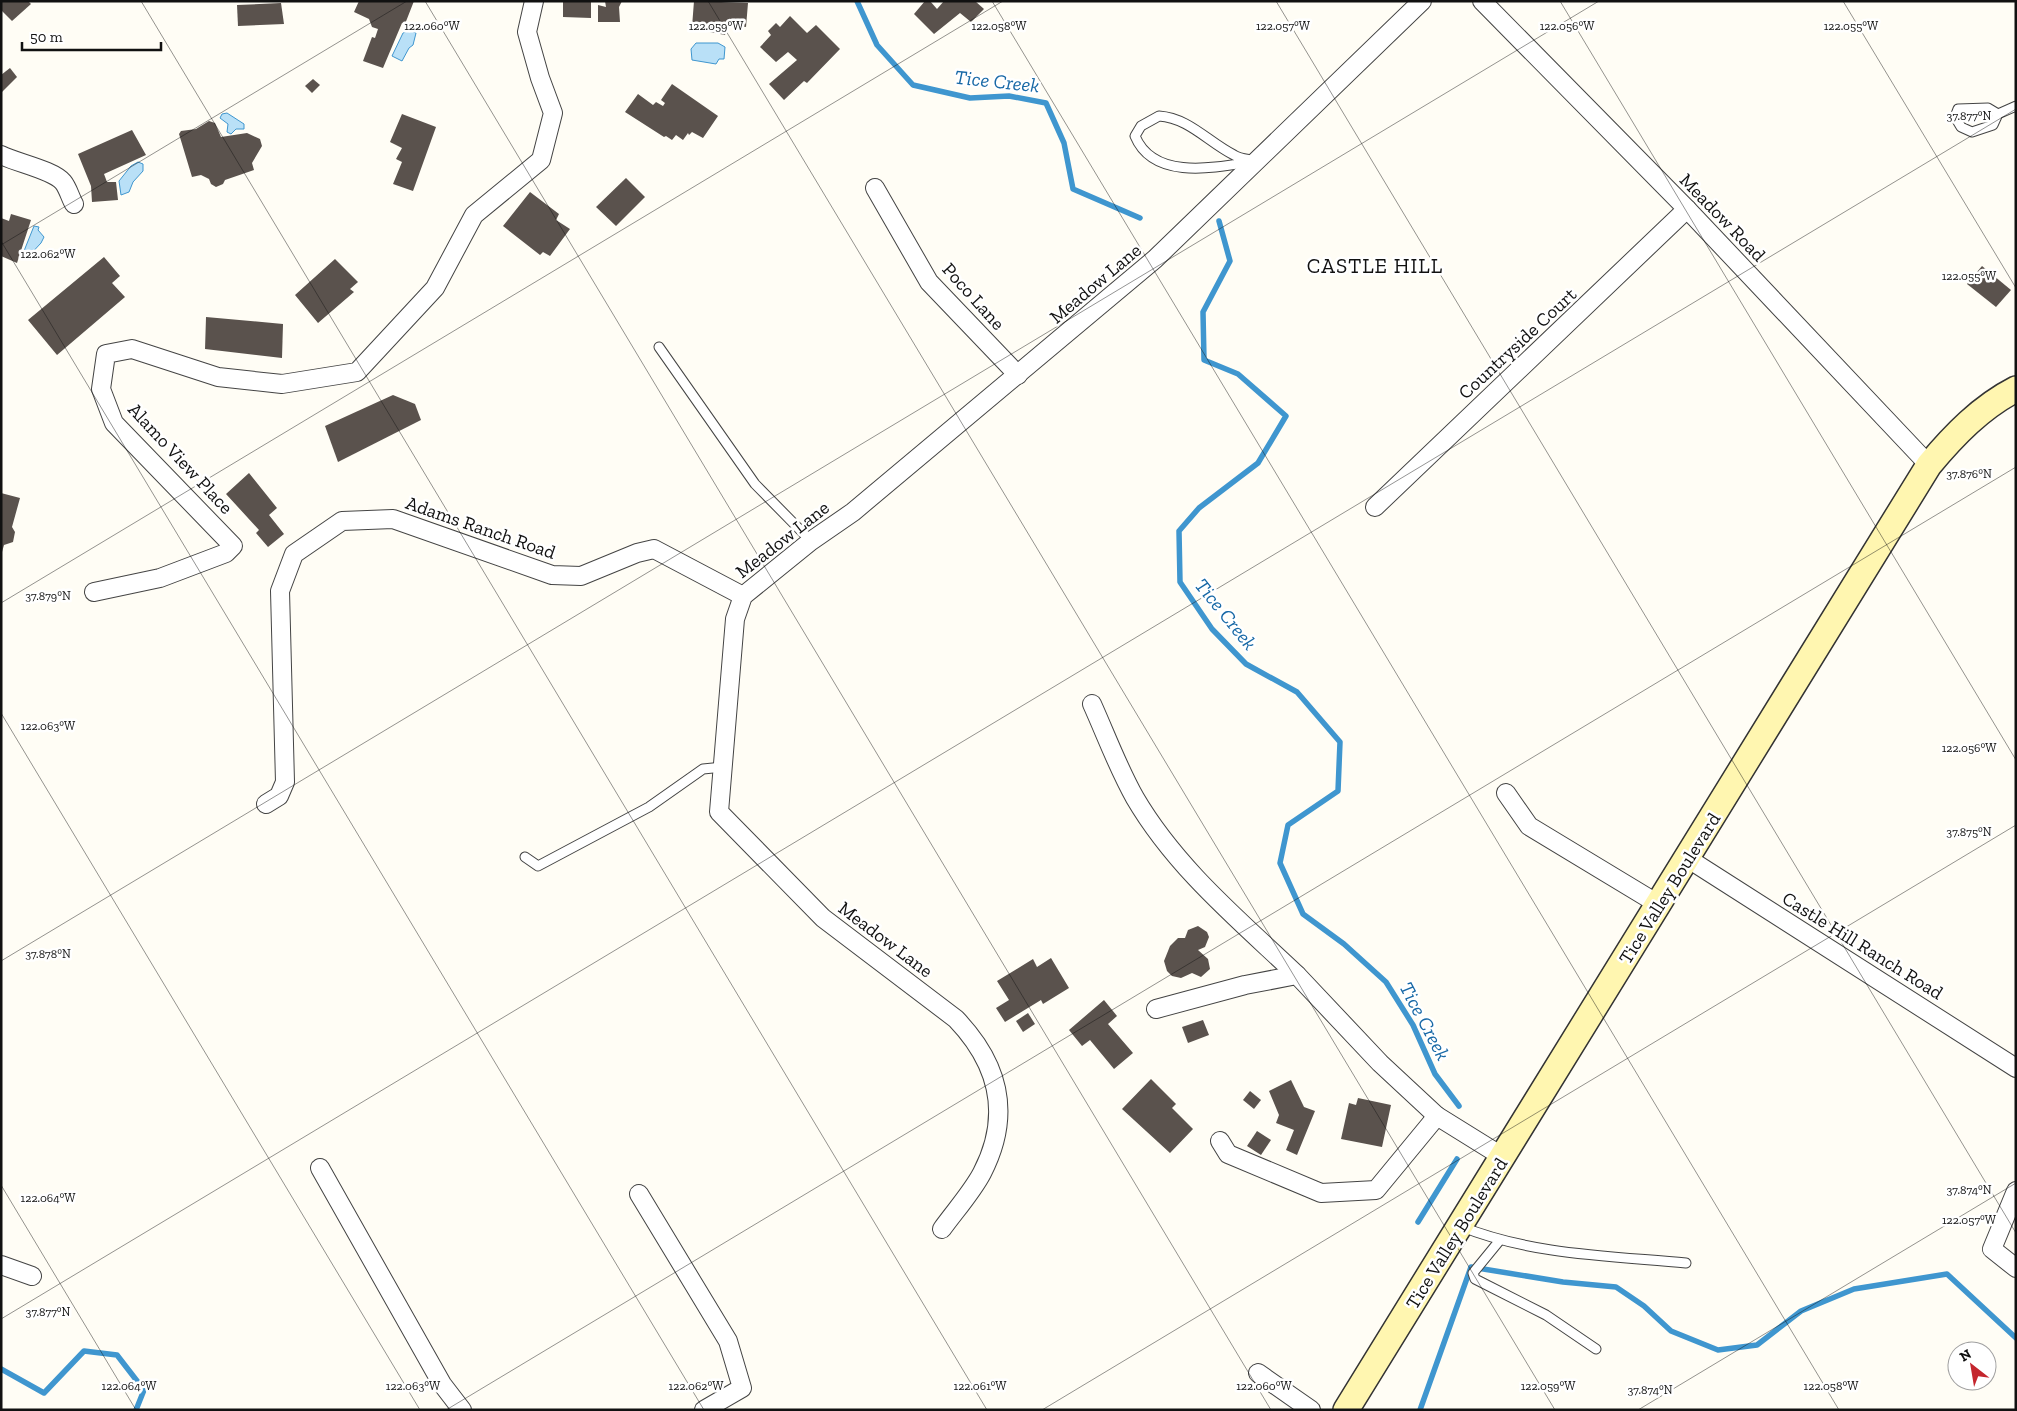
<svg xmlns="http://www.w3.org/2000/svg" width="2017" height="1411" font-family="'Zilla Slab',serif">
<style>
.water{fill:#b9e0f7;stroke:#3f96cf}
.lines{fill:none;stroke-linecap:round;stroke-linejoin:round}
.stream{stroke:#3f96cf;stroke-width:5.5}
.building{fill:#5a524d}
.lane-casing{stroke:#444;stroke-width:11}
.street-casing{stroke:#444;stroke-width:20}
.secondary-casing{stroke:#333;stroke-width:28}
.lane{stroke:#fff;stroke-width:9}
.street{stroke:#fff;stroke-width:18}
.secondary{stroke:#fff6b0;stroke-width:25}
.ticks{fill:none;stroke:#111;stroke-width:1;stroke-opacity:0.45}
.labels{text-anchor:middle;stroke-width:5;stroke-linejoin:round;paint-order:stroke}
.street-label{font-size:19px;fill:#111;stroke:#fff}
.water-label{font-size:20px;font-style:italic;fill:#1768a6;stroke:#fff}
.quarter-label{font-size:21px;letter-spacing:1px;fill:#111;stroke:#fff}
.ticks-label{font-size:12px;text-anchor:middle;fill:#111;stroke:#fff;stroke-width:5;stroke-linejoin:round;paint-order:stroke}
</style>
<rect width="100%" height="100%" fill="#fffdf5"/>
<!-- water -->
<g class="water">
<polygon points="409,30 416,33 413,45 409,48 402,61 392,56 403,33"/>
<polygon points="696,43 718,43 725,47 724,59 719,59 716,64 692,60 691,49"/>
<polygon points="227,113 244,124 244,129 236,129 231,134 227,132 228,124 220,118 222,114"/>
<polygon points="138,162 143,164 143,171 133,182 129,192 121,195 119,181 131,166"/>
<polygon points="34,226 39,227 38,230 44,237 41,243 27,258 22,256"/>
</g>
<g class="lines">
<!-- stream -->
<g class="stream">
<polyline points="857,1 877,45 913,85 970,98 1009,96 1046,103 1064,143 1073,189 1140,218"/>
<polyline points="1219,221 1230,261 1203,312 1204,360 1238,374 1286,416 1258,463 1199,508 1179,531 1180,582 1212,629 1246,664 1297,692 1340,742 1338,791 1288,825 1280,863 1303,914 1344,944 1386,982 1413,1025 1435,1074 1459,1106"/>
<polyline points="1418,1222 1457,1159"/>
<polyline points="1,1369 44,1393 84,1351 117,1355 144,1390 136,1410"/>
<polyline points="1420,1410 1471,1267 1563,1282 1616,1287 1644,1306 1671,1331 1718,1350 1757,1345 1801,1311 1854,1289 1947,1274 2016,1338"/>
</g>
</g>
<!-- building -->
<g class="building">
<polygon points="1,1 28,1 31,4 12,21 1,10"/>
<polygon points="359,1 414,1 405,24 402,23 383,68 363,61 372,37 375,38 378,29 372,27 369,19 354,12"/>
<polygon points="563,1 591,1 591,18 563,17"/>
<polygon points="605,1 622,1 619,7 620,22 598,22 598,5 606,7"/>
<polygon points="694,1 748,3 746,27 730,24 727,26 725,35 710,32 711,29 692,27"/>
<polygon points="925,1 930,1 937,9 944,1 975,1 984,9 971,22 960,13 934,34 914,14"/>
<polygon points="281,3 284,24 238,26 237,5"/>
<polygon points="790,16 807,33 816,25 840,49 807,83 804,81 784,100 769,84 797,60 788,52 776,62 760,47 771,35 768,31 776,23 780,27"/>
<polygon points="10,68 17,77 1,93 1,75"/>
<polygon points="313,79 320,85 312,93 305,86"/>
<polygon points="672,84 718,116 703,138 692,132 689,135 688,133 683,140 676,135 672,140 666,136 664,137 625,112 638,94 653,105 656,102 663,106 665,103 661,100"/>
<polygon points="402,114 436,127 413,191 393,184 402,162 396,159 402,148 390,142"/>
<polygon points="209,121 215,123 221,137 247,133 260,139 262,146 252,163 254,170 225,180 223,184 216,187 211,184 209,179 201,175 192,177 179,134 181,131 196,129"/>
<polygon points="132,130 146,155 104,174 107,182 116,182 118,200 92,202 91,186 78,154"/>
<polygon points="626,178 645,197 616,226 596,207"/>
<polygon points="530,192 559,214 556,220 570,229 550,256 543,252 540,255 503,226"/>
<polygon points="11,214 31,220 17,263 1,256 1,218 9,221"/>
<polygon points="104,257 120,276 112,283 125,297 57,355 28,320"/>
<polygon points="335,259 358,282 350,289 354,292 318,323 295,295"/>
<polygon points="1982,266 2011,290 1996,307 1967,284"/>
<polygon points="206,317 283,324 282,358 205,349"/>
<polygon points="393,395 415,404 421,420 338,462 325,426"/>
<polygon points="249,473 277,508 269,515 284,534 268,547 256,533 259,530 226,494"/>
<polygon points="1,493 20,498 12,527 15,532 13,542 4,545 2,552"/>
<polygon points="1198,926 1207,932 1209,937 1205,947 1198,950 1208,959 1210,969 1201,977 1192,973 1181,978 1172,976 1167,971 1164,961 1170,946 1178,938 1185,938 1188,930"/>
<polygon points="1051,958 1069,988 1043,1004 1041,1000 1005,1022 996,1008 1009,1000 997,981 1033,959 1037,967"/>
<polygon points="1104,1000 1117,1016 1108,1024 1133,1053 1114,1069 1090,1040 1082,1046 1069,1030"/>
<polygon points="1028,1013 1035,1024 1023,1032 1016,1021"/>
<polygon points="1203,1020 1209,1035 1188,1043 1182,1027"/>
<polygon points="1151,1079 1176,1104 1172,1108 1193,1129 1170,1153 1122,1109"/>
<polygon points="1291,1080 1304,1107 1315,1111 1297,1155 1286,1150 1294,1130 1276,1123 1279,1115 1269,1091"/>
<polygon points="1250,1091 1261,1100 1254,1109 1243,1100"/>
<polygon points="1358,1098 1391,1105 1382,1147 1341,1139 1349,1103 1356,1105"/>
<polygon points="1257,1131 1271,1140 1261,1155 1247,1146"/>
</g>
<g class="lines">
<defs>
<g id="lane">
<polyline points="1998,114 1988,108 1958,109 1955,117 1961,127 1972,132 1993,125 1998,114 2016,106"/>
<path d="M1159 116C1189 118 1208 142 1234 155 1240 159 1249 159 1256 161 1218 167 1154 182 1135 136L1141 126Z"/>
<polyline points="659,347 755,484 811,541"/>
<polyline points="525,857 538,866 649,807 703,769 723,767"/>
<path d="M1460 1226C1531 1255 1611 1256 1686 1263"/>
<polyline points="1500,1240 1473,1273 1475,1279 1546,1315 1596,1349"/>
</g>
<g id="street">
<polyline points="1482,1 1687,209 1929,465"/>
<path d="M1 155C17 163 53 170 63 182 68 188 70 197 74 204"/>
<polyline points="875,188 929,282 1018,375"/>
<polyline points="1375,507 1687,209"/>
<polyline points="94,592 160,578 226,553 233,546 114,423 101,389 106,354 132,349 218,377 282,384 357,372 435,288 474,215 541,160 553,113 540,78 527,32 534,1"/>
<path d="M1092 704C1106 735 1118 768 1135 798 1176 868 1239 920 1297 975"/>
<polyline points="1506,793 1529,826 1658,904"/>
<polyline points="266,804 279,796 285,782 280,591 294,554 342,521 393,519 552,575 581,576 637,553 654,549 743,596"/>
<polyline points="1687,858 2016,1068"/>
<polyline points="1156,1009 1245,985 1297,975 1380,1063 1437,1116"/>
<polyline points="1220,1141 1228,1154 1321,1193 1376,1190 1437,1116 1503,1157"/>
<polyline points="320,1168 442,1384 462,1410"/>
<polyline points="2016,1191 1992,1249 2016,1268"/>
<polyline points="639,1194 728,1341 742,1388 704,1410"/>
<path d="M942 1229C955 1211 972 1192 982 1173 1012 1115 999 1064 956 1019L823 918 719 812 735 619 743 596 811 541 853 512 1155 259 1422 1"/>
<polyline points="1,1265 32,1276"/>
<polyline points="1258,1373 1311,1410"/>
</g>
<path id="secondary" d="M1346 1410 1929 465C1954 435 1981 407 2016 389"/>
</defs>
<!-- lane casing -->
<use href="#lane" class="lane-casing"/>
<!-- street casing -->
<use href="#street" class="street-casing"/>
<!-- secondary casing -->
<use href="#secondary" class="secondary-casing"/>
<!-- lane -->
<use href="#lane" class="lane"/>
<!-- street -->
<use href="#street" class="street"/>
<!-- secondary -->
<use href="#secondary" class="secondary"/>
</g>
<!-- ticks -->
<path class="ticks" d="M141 1 987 1410M425 1 1271 1410M708 1 1555 1410M992 1 1839 1410M1276 1 2016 1233M1560 1 2016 760M1843 1 2016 288M1 241 704 1410M1 245 407 1M1 603 1003 1M1 713 420 1410M1 961 1599 1M1 1185 136 1410M1 1319 2016 109M446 1410 2016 467M1042 1410 2016 825M1638 1410 2016 1183"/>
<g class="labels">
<!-- street labels -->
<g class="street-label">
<text transform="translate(1723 217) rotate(46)" y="7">Meadow Road</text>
<text transform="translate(1095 283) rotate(-40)" y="7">Meadow Lane</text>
<text transform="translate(974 296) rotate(48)" y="7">Poco Lane</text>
<text transform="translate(1517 343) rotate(-43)" y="7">Countryside Court</text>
<text transform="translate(181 458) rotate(47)" y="7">Alamo View Place</text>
<text transform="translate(481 527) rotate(19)" y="7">Adams Ranch Road</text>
<text transform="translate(782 539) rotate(-38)" y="7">Meadow Lane</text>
<text transform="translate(1669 888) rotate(-58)" y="7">Tice Valley Boulevard</text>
<text transform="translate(886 939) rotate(37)" y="7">Meadow Lane</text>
<text transform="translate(1863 945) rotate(32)" y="7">Castle Hill Ranch Road</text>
<text transform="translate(1456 1233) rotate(-58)" y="7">Tice Valley Boulevard</text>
</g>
<!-- water labels -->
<g class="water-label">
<text transform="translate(997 81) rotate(6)" y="7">Tice Creek</text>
<text transform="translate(1226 614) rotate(51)" y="7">Tice Creek</text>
<text transform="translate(1425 1021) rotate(62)" y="7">Tice Creek</text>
</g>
<!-- quarter labels -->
<g class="quarter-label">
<text x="1375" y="273">CASTLE HILL</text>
</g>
</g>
<g class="ticks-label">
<text x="999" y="30">122.058°W</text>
<text x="1851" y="30">122.055°W</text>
<text x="432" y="30">122.060°W</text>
<text x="716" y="30">122.059°W</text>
<text x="1283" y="30">122.057°W</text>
<text x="1567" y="30">122.056°W</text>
<text x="1969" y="120">37.877°N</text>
<text x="48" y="258">122.062°W</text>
<text x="1969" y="280">122.055°W</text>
<text x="1969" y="478">37.876°N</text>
<text x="48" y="600">37.879°N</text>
<text x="48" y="730">122.063°W</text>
<text x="1969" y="752">122.056°W</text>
<text x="1969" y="836">37.875°N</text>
<text x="48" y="958">37.878°N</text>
<text x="1969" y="1194">37.874°N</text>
<text x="48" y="1202">122.064°W</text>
<text x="1969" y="1224">122.057°W</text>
<text x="48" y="1316">37.877°N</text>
<text x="129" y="1390">122.064°W</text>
<text x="413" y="1390">122.063°W</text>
<text x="696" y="1390">122.062°W</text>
<text x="980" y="1390">122.061°W</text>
<text x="1264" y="1390">122.060°W</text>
<text x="1548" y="1390">122.059°W</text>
<text x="1831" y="1390">122.058°W</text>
<text x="1650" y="1394">37.874°N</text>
</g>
<!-- border -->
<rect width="2017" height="1411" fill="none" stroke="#111111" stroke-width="5"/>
<!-- north arrow -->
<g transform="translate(1972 1366) rotate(329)"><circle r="24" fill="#ffffff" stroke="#a0a0a0"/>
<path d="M0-4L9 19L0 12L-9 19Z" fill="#c4262e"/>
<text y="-8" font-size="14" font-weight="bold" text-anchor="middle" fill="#111111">N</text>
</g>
<!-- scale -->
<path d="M22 42v8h139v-8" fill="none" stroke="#111111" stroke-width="2.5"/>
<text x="30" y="42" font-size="15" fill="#111111" stroke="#ffffff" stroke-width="4" paint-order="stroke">50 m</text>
</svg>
